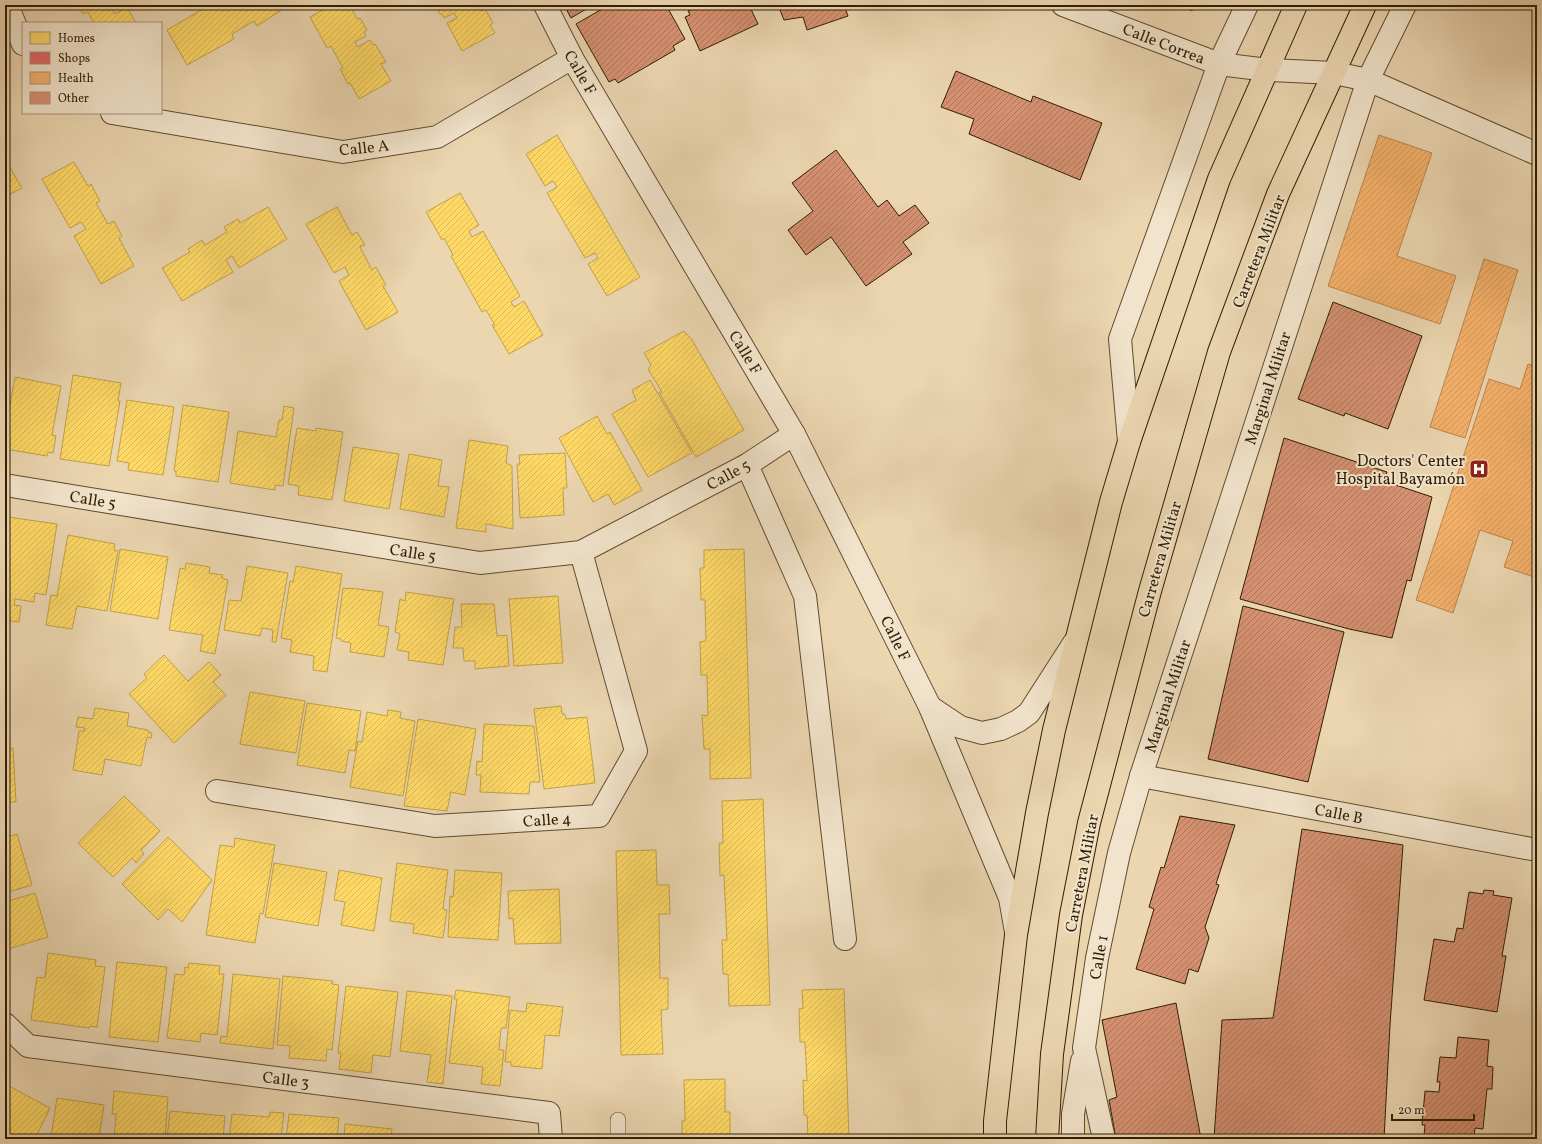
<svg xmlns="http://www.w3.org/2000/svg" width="1542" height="1144" font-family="Vollkorn,serif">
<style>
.homes{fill:url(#homes-hatch);stroke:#c1a149}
.shops{fill:url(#shops-hatch);stroke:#ab5049}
.health{fill:url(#health-hatch);stroke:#bb864c}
.building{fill:url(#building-hatch);stroke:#301e04}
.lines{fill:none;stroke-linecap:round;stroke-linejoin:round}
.service-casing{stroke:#5f4c2f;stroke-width:16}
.minor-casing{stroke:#5f4c2f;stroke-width:24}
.tertiary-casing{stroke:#5f4c2f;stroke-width:24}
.primary-casing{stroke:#301e04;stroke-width:24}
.service{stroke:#f2e4cc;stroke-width:15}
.minor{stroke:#f2e4cc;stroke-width:22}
.tertiary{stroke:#f2e4cc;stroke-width:22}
.primary{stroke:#ebd6b0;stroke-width:22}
.labels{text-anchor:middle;stroke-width:4;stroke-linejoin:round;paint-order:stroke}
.street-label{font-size:16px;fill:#301e04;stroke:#f2e4cc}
.poi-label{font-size:16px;fill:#301e04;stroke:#f2e4cc;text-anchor:end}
</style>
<defs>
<pattern id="homes-hatch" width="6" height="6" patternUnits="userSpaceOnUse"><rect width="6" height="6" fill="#ffd966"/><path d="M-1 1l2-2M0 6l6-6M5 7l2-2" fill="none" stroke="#dbba57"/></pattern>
<pattern id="shops-hatch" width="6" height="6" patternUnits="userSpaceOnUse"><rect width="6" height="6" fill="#e06666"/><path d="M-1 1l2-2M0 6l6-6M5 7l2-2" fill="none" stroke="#b65352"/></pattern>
<pattern id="health-hatch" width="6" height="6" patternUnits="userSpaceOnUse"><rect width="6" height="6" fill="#f6b26b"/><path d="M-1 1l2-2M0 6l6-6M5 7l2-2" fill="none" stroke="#d3995b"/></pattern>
<pattern id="building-hatch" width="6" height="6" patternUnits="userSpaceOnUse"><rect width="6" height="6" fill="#d69172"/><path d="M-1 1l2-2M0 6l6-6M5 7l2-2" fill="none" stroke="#ae765b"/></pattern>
</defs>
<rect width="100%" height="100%" fill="#ebd6b0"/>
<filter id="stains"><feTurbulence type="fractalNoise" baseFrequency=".005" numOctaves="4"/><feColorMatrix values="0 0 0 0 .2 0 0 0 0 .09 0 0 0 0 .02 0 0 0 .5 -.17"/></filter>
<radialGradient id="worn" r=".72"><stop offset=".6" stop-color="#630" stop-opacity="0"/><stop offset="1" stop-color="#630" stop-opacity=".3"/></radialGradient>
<!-- homes -->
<g class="homes">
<polygon points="78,5 114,5 111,7 115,14 127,7 136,23 94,23 88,12 83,14"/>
<polygon points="210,5 226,5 228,9 233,5 289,5 257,26 254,21 232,34 234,39 187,65 167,30"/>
<polygon points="332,5 350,5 357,19 360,18 367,30 364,32 366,36 355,42 358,47 370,40 373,45 375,44 386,62 381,64 391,81 359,99 350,83 348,84 340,69 343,68 331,46 327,48 310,17"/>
<polygon points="435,5 479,5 482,11 485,9 493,23 490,25 495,33 462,51 447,23 457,18 454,13 444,18 442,14 440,14"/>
<polygon points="557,135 640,277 607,296 588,264 598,258 595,253 585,258 547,193 557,187 553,181 545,186 526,154"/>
<polygon points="5,159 22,188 5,197"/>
<polygon points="74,162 88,186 91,184 100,201 96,203 108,224 114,221 122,236 119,238 134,266 101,284 74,236 86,229 81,222 70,228 42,179"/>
<polygon points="460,193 479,225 469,231 472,237 483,231 520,296 511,302 514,307 524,301 543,335 509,354 492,325 495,325 486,310 482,312 451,256 453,255 444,238 442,240 426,212"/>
<polygon points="268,207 287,239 239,268 232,256 226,260 233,272 182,301 162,268 190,252 188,249 202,240 205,245 227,232 224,227 238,219 240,223"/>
<polygon points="337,207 352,235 357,232 365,245 360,247 372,270 376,267 386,285 383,286 398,312 366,330 339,281 349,275 345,267 334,273 306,224"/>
<polygon points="684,331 692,340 744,430 696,457 659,392 662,392 648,369 651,365 644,353"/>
<polygon points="73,375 121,383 118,401 120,401 109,466 60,459"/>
<polygon points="15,377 61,386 52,435 56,436 53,453 48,452 47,456 5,449 7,429 5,428 5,415 6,410 9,411"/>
<polygon points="650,380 692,453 648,477 612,414 636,400 632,390"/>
<polygon points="127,400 174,407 163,475 128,470 129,463 117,461"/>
<polygon points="183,405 229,412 218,482 176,476 176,471 174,471"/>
<polygon points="284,406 294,408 283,486 275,485 275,490 230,483 238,431 276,437 279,420 282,420"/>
<polygon points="597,416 607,434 610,432 642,490 614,505 608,494 593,502 559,438"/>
<polygon points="297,428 316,431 316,428 343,432 332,500 298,495 299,486 288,484"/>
<polygon points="469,440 508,446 506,463 512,466 513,529 486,524 486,532 456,528"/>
<polygon points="353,447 399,454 389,509 344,501"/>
<polygon points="565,453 567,488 563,488 564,515 520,518 517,464 520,464 519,455"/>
<polygon points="409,454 442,460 438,486 449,487 444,517 400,509"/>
<polygon points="8,517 57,524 46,595 35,593 34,602 15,599 14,605 21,606 19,622 5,620 5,532"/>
<polygon points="68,535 115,544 114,550 118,551 107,611 77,606 72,629 46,625 51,595 57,596"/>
<polygon points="120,549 168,557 158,619 110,611"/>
<polygon points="744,549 751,778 710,779 710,749 704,749 702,715 708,716 707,675 701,675 700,642 706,641 705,600 701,600 700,568 704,568 704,550"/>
<polygon points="186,563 210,567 209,573 223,575 222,578 228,580 215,654 200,651 203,635 169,630 180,568 185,569"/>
<polygon points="247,566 288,573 276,642 272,642 273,630 262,628 260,636 224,630 229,600 241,601"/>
<polygon points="296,566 342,574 327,672 313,670 314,656 290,652 292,640 281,638 290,581 293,582"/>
<polygon points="343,588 349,589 349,588 383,592 378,625 389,627 384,657 350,652 351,643 341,641 341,639 336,638"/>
<polygon points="406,592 454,599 443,665 408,660 409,652 397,650 400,634 395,632 400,599 405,601"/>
<polygon points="558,596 563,663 514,666 509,599"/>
<polygon points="461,604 494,604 497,636 507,635 509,666 475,669 475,661 464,661 463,648 453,648 455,627 462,627"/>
<polygon points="164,655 188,681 209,662 221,675 213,682 226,695 174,743 129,694 147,678 144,674"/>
<polygon points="250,692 305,701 296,753 240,744"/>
<polygon points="307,703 361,711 355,751 349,750 345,773 297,765"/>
<polygon points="561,706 562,714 565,714 566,719 587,717 595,783 544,789 534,709"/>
<polygon points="95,708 129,713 127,726 148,730 148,732 152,733 151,738 147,737 141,766 105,759 102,775 73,770 79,731 84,731 85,728 76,727 78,717 93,719"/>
<polygon points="388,710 401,712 400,718 415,721 403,796 350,787 358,741 362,742 367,712 387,716"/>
<polygon points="418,719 476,729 465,795 451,792 447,811 404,806"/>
<polygon points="484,724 534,726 540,782 530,782 529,794 480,792 481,775 476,775 477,761 482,762"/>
<polygon points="13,748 16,802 5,802 5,749"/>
<polygon points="124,796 160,831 141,850 144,854 136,863 132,858 113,877 78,843"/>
<polygon points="763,799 770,1005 729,1006 728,974 723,974 722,940 727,940 724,875 720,876 719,843 723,843 722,801"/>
<polygon points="17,834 32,885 5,893 5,838"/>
<polygon points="168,837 212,880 182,922 168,909 158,920 122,884"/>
<polygon points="235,838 275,845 263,914 260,913 255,943 206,935 220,845 234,847"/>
<polygon points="656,850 657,885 669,885 670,914 659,914 660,978 668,978 668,1009 661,1010 663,1054 621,1055 616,851"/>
<polygon points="274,863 327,872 318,926 265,917"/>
<polygon points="397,863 448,870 443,909 447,910 443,938 413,933 414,924 390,921"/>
<polygon points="339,870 382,878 374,931 341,925 345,902 334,900"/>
<polygon points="455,870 502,873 498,940 448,937 450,896 453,897"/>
<polygon points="559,889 561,943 515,944 513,918 509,919 508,891"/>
<polygon points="35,893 48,937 5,950 5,902"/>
<polygon points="48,953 96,960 95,966 105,967 97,1027 90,1026 89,1028 31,1020 37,977 45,978"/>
<polygon points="117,962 167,967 158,1042 109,1037"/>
<polygon points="189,963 220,966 219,974 224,974 217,1035 201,1033 200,1042 167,1038 175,974 184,975 185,967 188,968"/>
<polygon points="233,974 280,979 273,1049 220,1043 221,1036 227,1037"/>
<polygon points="283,976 333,981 332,984 339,985 332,1050 327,1049 326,1061 289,1058 290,1046 277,1045"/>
<polygon points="346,986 398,992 390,1057 373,1055 371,1073 339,1069 341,1053 338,1053"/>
<polygon points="844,989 849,1139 808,1139 807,1115 804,1115 803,1080 807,1081 805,1042 800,1042 799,1009 803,1008 802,990"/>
<polygon points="456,990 510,997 506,1028 501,1028 499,1050 504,1050 500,1086 481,1084 483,1067 449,1063 457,999 454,999"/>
<polygon points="407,991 452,996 443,1084 427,1082 431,1055 400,1051"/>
<polygon points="527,1003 563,1007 559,1036 545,1035 542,1069 511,1066 511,1062 505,1062 510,1010 526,1012"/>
<polygon points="725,1079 725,1112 730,1112 730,1139 686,1139 686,1137 682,1137 682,1121 685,1120 684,1080"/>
<polygon points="7,1085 50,1108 35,1139 5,1139 5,1089"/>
<polygon points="114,1091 168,1097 165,1139 114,1139 116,1114 112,1114"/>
<polygon points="57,1098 104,1105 99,1139 54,1139 51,1137"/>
<polygon points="170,1111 225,1116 223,1139 167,1139"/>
<polygon points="270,1112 284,1113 281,1138 229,1139 232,1114 269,1117"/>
<polygon points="289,1114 339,1118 337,1139 286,1139"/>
<polygon points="345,1124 392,1129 391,1139 344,1139"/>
<polygon points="402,1136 435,1139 402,1139"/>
</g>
<!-- shops -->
<polygon class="shops" points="1179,5 1195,5 1192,11"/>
<!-- health -->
<g class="health">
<polygon points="1379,135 1432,153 1397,256 1456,276 1440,324 1328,286"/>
<polygon points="1484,259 1518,270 1465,438 1430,427"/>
<polygon points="1528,364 1537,367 1537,578 1504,567 1513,541 1480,530 1453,613 1416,600 1489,379 1520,389"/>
</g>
<!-- building -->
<g class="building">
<polygon points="564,5 593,5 571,18"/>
<polygon points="609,5 666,5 685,39 673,46 675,50 618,83 615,79 609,82 576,24"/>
<polygon points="709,5 749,5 758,24 700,51 685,17 690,15 688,11 698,6 699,9"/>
<polygon points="778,5 844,5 848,16 807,30 803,17 784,20"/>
<polygon points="956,71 1031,102 1033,96 1102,123 1080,180 969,134 974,119 941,107"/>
<polygon points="836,150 878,207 887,200 899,216 915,205 929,223 903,242 912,254 866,286 831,237 806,255 788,230 813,211 792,183"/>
<polygon points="1333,302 1422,336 1388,429 1345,413 1344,416 1298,399"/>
<polygon points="1284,438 1387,472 1384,481 1432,497 1411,581 1407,580 1392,638 1349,629 1240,599"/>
<polygon points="1243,606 1344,632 1308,782 1208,759"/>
<polygon points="1180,816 1235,825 1216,884 1219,885 1205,927 1209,938 1198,972 1189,969 1185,984 1136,969 1154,909 1149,907 1161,867 1164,868"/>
<polygon points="1302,829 1403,845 1390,1025 1384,1139 1214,1139 1222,1020 1273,1018"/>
<polygon points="1484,890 1494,891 1493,895 1512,898 1502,956 1506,956 1497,1012 1424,1000 1434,939 1454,942 1457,928 1463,929 1469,892 1483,894"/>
<polygon points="1176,1003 1201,1139 1116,1139 1109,1100 1117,1097 1102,1020"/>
<polygon points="1458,1037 1489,1040 1487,1066 1493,1067 1492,1089 1487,1089 1483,1129 1475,1128 1474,1139 1424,1136 1425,1125 1422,1125 1425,1091 1439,1092 1440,1082 1437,1082 1440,1057 1456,1058"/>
</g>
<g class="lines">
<defs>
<polyline id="service" points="618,1120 618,1139"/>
<g id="minor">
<polyline points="7,5 23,44"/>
<polyline points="1063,5 1219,64 1268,70"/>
<polyline points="112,113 343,152 437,137 572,58"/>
<polyline points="1129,442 1120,339 1219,64 1247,5"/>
<polyline points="747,465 805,596 845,939"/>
<polyline points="5,485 480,563 581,552 747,465 794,434"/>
<polyline points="1141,776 1537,850"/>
<polyline points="217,791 435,826 599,816 636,751 581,552"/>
<polyline points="5,1024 28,1046 549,1113 551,1139"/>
<polyline points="1073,1139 1073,1114 1082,1061"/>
<polyline points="1104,1139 1084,1048 1097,958 1119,853 1141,776 1368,80 1405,5"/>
</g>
<g id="tertiary">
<polyline points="545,5 572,58 794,434 930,707 1010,898 1016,932"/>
<polyline points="1268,70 1334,73 1368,80 1537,154"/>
<polyline points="930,707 960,727 982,733 1001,729 1018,721 1029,713 1074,643"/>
</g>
<g id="primary">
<polyline points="995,1139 995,1121 1016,935 1037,813 1054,730 1111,502 1129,442 1219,179 1296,5"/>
<polyline points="1047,1139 1052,1054 1071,915 1089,823 1150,591 1219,352 1278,194 1365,5"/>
</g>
</defs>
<!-- service casing -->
<use href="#service" class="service-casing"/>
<!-- minor casing -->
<use href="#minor" class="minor-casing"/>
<!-- tertiary casing -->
<use href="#tertiary" class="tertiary-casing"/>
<!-- primary casing -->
<use href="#primary" class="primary-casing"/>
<!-- service -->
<use href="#service" class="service"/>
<!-- minor -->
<use href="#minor" class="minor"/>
<!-- tertiary -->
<use href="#tertiary" class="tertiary"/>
<!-- primary -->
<use href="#primary" class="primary"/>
</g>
<!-- icons -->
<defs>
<symbol id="hospital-square" viewBox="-11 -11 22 22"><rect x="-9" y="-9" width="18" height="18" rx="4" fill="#8f2418" stroke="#f2e4cc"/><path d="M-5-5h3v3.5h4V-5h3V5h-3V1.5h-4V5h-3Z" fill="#fff"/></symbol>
</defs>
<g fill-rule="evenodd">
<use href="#hospital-square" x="1468" y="458" width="22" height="22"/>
</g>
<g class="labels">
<!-- street labels -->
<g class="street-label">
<text transform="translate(1164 43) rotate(21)" y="6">Calle Correa</text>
<text transform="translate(581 72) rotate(60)" y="6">Calle F</text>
<text transform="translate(364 147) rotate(-6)" y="6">Calle A</text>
<text transform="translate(1258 251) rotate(-69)" y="6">Carretera Militar</text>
<text transform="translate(746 352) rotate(59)" y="6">Calle F</text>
<text transform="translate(1267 388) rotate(-72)" y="6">Marginal Militar</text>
<text transform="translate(728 474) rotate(-29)" y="6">Calle 5</text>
<text transform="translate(93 499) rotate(9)" y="6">Calle 5</text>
<text transform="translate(413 552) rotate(9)" y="6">Calle 5</text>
<text transform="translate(1159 559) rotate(-74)" y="6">Carretera Militar</text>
<text transform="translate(896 638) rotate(64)" y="6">Calle F</text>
<text transform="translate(1167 696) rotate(-72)" y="6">Marginal Militar</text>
<text transform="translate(1339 813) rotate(11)" y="6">Calle B</text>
<text transform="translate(547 819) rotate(-4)" y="6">Calle 4</text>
<text transform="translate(1081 873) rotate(-79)" y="6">Carretera Militar</text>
<text transform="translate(1098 957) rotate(-80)" y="6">Calle 1</text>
<text transform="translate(286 1079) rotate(7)" y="6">Calle 3</text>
</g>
<!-- poi labels -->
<g class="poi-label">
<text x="1465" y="466">Doctors' Center<tspan x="1465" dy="18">Hospital Bayamón</tspan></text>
</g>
</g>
<!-- margin -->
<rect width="1542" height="1144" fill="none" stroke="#ebd6b0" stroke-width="20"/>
<rect x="6" y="6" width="1530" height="1132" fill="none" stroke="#301e04" stroke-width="2"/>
<rect x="10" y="10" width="1522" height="1124" fill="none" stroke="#301e04"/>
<!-- legend -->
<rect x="22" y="22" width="140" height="92" fill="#f2e4cc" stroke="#a4957c"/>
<rect x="30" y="32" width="20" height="12" fill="#ffd966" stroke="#a4957c"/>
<text x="58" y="42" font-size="12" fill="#301e04">Homes</text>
<rect x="30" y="52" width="20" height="12" fill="#e06666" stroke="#a4957c"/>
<text x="58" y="62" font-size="12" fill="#301e04">Shops</text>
<rect x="30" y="72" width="20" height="12" fill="#f6b26b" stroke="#a4957c"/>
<text x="58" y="82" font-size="12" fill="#301e04">Health</text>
<rect x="30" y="92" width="20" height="12" fill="#d69172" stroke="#a4957c"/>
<text x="58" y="102" font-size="12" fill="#301e04">Other</text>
<!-- scale -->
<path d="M1392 1114v6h82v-6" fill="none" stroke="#301e04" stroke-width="2"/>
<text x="1398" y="1114" font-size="12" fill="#301e04" stroke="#f2e4cc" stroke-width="3" paint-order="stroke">20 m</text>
<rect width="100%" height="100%" filter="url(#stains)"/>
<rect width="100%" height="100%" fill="url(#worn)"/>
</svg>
